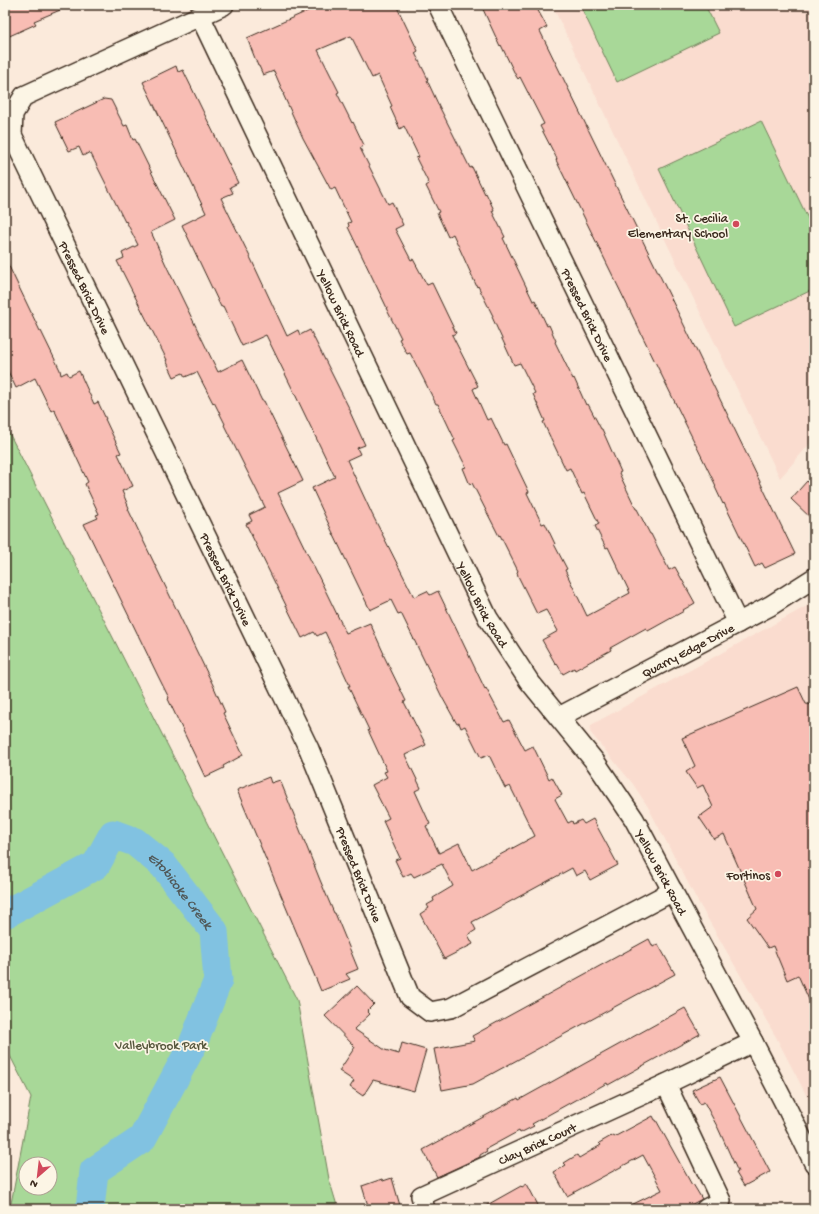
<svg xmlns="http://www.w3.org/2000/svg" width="819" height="1214" font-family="'Gochi Hand',sans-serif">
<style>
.built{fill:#fadccf}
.green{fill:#a8d898;stroke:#72815b;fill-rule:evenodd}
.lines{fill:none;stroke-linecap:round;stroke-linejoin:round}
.river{stroke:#81c2e1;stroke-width:29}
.building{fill:#f8bdb4;stroke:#3b2a1e;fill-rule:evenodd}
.street-casing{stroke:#3b2a1e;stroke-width:22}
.street{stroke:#fcf5e5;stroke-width:19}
.poi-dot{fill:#d1495b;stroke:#fcf5e5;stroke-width:1.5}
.labels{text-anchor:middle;stroke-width:3.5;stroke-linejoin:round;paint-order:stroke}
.poi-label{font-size:13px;fill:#3b2a1e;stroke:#fcf5e5;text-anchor:end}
.street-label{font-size:13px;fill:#3b2a1e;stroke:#fcf5e5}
.park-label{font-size:13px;fill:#56563c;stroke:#fcf5e5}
.water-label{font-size:14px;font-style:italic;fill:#505858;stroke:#fcf5e5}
</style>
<rect width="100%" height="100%" fill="#fbeadb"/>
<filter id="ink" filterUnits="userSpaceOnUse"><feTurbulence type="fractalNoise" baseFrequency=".025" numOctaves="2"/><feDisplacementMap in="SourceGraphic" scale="8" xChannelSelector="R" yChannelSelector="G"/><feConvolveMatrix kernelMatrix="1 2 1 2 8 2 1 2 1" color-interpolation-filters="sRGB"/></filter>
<g filter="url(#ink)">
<!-- built -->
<g class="built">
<polygon points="552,5 814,5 814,439 780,478"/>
<polygon points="814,602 814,1110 776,1037 697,900 648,807 633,784 590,732 591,725"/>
</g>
<!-- green -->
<g class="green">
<polygon points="580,5 705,5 719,33 617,82"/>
<polygon points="761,121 814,231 814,289 734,327 659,169"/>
<path d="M5 425 297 1000 329 1179 338 1209H10L31 1097 5 1046ZM26 1164H50V1188H26Z"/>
</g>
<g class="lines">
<!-- river -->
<path class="river" id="s1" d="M5 914 96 865 113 834 135 842 163 865 214 931 218 980 193 1044 142 1139 94 1171 90 1209"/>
</g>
<!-- building -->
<g class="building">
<polygon points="5,5 72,5 34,21 36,24 5,38"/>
<path d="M321 5H325L327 9 336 5H396L418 51 415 53 428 79 427 80 439 106 470 168 472 167 485 194 486 193 494 210 492 211 505 237 503 238 533 301 535 300 547 326 549 325 556 341 555 342 573 379 574 378 586 405 588 404 601 429H602L621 472 619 473 636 509H637L650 534H651L669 570 675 567 695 603 683 610 684 611 648 631 646 628 610 648 611 650 575 670 574 668 563 674 557 664 556 665 542 640 558 631 546 610 537 614 518 576 517 572 518 571 500 535 499 536 472 483 470 485 463 468 466 467 453 441 455 440 438 404H436L423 378 410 353 407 354 399 339 401 338 386 308H387L348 227 349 226 348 223 351 222 335 188 331 190 303 138 283 94H284L274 71 263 75 259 66H258L247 38ZM351 36 372 78 378 75 392 106 390 107 400 129 404 126 419 157 416 158 429 184 426 186 439 212 437 213 448 237 453 234 477 287 478 286 493 316 492 317 514 365 520 363 535 393 533 394 545 421 543 422 566 470 570 468 582 494 584 493 599 524 595 526 606 548 608 547 630 593 587 616 565 570 567 569 554 544H555L545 523 542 524 527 493 529 492 506 444 504 445 491 418 487 420 473 389 478 386 452 335 456 333 432 283 427 285 413 259 411 260 395 229 403 225 392 202 388 204 360 148 364 145 353 122 352 123 337 93 339 92 318 50Z"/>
<polygon points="481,5 535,5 547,27 540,31 684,325 795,554 765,568 762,563 755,567 724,503 723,504 715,487 716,486 556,160 557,159 540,126 544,124 520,77 518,79 516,76 501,45 500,46"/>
<polygon points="176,66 178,72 183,70 238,183 230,187 233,193 221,198 252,261 287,336 298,330 300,335 310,330 351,412 350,412 365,445 357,448 360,454 347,460 372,514 414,597 427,591 430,595 438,591 485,689 486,688 504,722 509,720 525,750 533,746 549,779 552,777 562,795 555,799 568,823 572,821 573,824 581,820 584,824 593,819 618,865 590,880 585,871 576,876 572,868 491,912 472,922 476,930 468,935 473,944 444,959 420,914 429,908 427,905 434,901 433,898 453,886 442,864 414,877 411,873 403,877 395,860 400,858 383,821 389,818 372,785 387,777 384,772 387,771 368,730 369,730 348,686 350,686 325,632 317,636 314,632 302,638 246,524 252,521 249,515 265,507 224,425 225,424 214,402 213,403 197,372 185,377 183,373 174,377 166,360 167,360 117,261 124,258 122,253 138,245 126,221 125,222 90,152 83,156 79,147 69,151 55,122 104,99 111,100 124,126 127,125 133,140 135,139 175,220 151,232 166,265 218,372 242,360 262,401 264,401 303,481 278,493 346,633 370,623 384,654 383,654 406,701 404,702 426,745 405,755 421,788 415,791 430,824 426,826 439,853 459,843 472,870 535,836 510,786 505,788 489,755 481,758 465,726 461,728 459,723 457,724 442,697 401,613 398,614 391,600 370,610 331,529 312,488 335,477 291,386 266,335 242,346 223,306 221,307 182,225 206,213 143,82"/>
<polygon points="5,258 40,331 41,331 60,370 61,375 67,372 69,376 79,371 94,404 98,402 106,419 105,419 121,453 118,454 133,486 122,491 129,508 128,509 213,685 225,712 223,713 243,755 223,766 224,768 205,777 168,699 169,698 158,676 84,524 98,518 96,515 99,514 85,484 88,482 54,409 51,411 35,378 16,388 5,365"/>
<polygon points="807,481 814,489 814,521 791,499"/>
<polygon points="798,687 806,704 814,705 814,1011 798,975 787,980 773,946 768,948 747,918 757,909 724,834 714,839 699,817 713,807 703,785 697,788 686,772 695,766 682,738"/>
<polygon points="269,777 271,783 280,780 320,880 334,913 335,913 358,969 346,974 350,979 321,991 237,790"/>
<polygon points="649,939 653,947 658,944 675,974 473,1084 442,1090 434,1049 475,1041 472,1036"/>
<polygon points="357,986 374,1004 367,1011 370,1014 354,1029 385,1050 399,1054 402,1043 426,1050 414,1091 373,1080 363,1096 350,1087 354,1081 339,1071 355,1047 325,1016"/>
<polygon points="685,1008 700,1034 608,1085 607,1083 584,1096 584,1095 532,1124 534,1126 520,1133 519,1131 486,1149 487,1151 480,1155 480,1157 437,1177 423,1150 518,1098 519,1100"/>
<polygon points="720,1077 770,1172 744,1186 736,1173 738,1172 718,1128 704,1102 700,1104 692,1090"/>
<polygon points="653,1116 655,1120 656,1120 692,1185 693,1184 702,1199 683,1209 623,1209 662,1190 643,1155 567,1196 554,1172 566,1165 564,1163 577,1155 579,1158 601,1145 599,1143 613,1135 614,1137"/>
<polygon points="392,1178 401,1209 369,1209 362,1186 382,1179 383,1181"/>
<polygon points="527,1184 540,1209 480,1209 521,1186 522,1187"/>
</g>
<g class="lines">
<defs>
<g id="street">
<path id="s2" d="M224 5 24 96 13 114 12 135 309 749 410 997 430 1012 451 1008 673 891"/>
<path id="s3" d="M438 5 738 623"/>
<path id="s4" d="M200 16 488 618 529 681 596 763 634 819 753 1042 786 1106 814 1163"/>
<path id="s5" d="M559 717 770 606 814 578"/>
<polyline points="666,1084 721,1201 706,1209"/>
<path id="s6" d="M425 1209 421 1196 666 1084 753 1042"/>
</g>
</defs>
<!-- street casing -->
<use href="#street" class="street-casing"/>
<!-- street -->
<use href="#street" class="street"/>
</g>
</g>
<!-- markers -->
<g class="poi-dot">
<circle cx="736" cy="224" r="4"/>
<circle cx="778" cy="874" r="4"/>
</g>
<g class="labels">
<!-- poi labels -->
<g class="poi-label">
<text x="728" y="222">St. Cecilia<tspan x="728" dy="15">Elementary School</tspan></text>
<text x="770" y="879">Fortinos</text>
</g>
<!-- street labels -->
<g class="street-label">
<text dy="5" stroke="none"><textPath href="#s2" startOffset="431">Pressed Brick Drive</textPath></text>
<text dy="5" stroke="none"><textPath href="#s4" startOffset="329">Yellow Brick Road</textPath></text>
<text dy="5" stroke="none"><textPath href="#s3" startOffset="344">Pressed Brick Drive</textPath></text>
<text dy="5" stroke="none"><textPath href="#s2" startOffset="755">Pressed Brick Drive</textPath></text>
<text dy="5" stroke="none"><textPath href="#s4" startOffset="653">Yellow Brick Road</textPath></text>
<text dy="5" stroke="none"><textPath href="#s5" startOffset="145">Quarry Edge Drive</textPath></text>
<text dy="5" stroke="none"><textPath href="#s4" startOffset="976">Yellow Brick Road</textPath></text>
<text dy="5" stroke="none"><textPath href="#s2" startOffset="1079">Pressed Brick Drive</textPath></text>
<text dy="5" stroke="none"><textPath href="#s6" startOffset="141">Clay Brick Court</textPath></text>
</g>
<!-- park labels -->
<g class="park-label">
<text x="161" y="1049">Valleybrook Park</text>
</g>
<!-- water labels -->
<g class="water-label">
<text dy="5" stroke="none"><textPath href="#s1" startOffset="229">Etobicoke Creek</textPath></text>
</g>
</g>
<!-- margin -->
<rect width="819" height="1214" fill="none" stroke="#fcf5e5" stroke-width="20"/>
<rect x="10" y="10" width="799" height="1194" fill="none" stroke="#3b2a1e" stroke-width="1.5" filter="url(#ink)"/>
<!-- north arrow -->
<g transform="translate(38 1176) rotate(208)"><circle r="19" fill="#fcf5e5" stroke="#afa495"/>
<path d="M0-3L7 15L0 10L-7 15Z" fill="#d1495b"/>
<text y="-6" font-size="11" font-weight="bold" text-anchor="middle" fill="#3b2a1e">N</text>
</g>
</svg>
